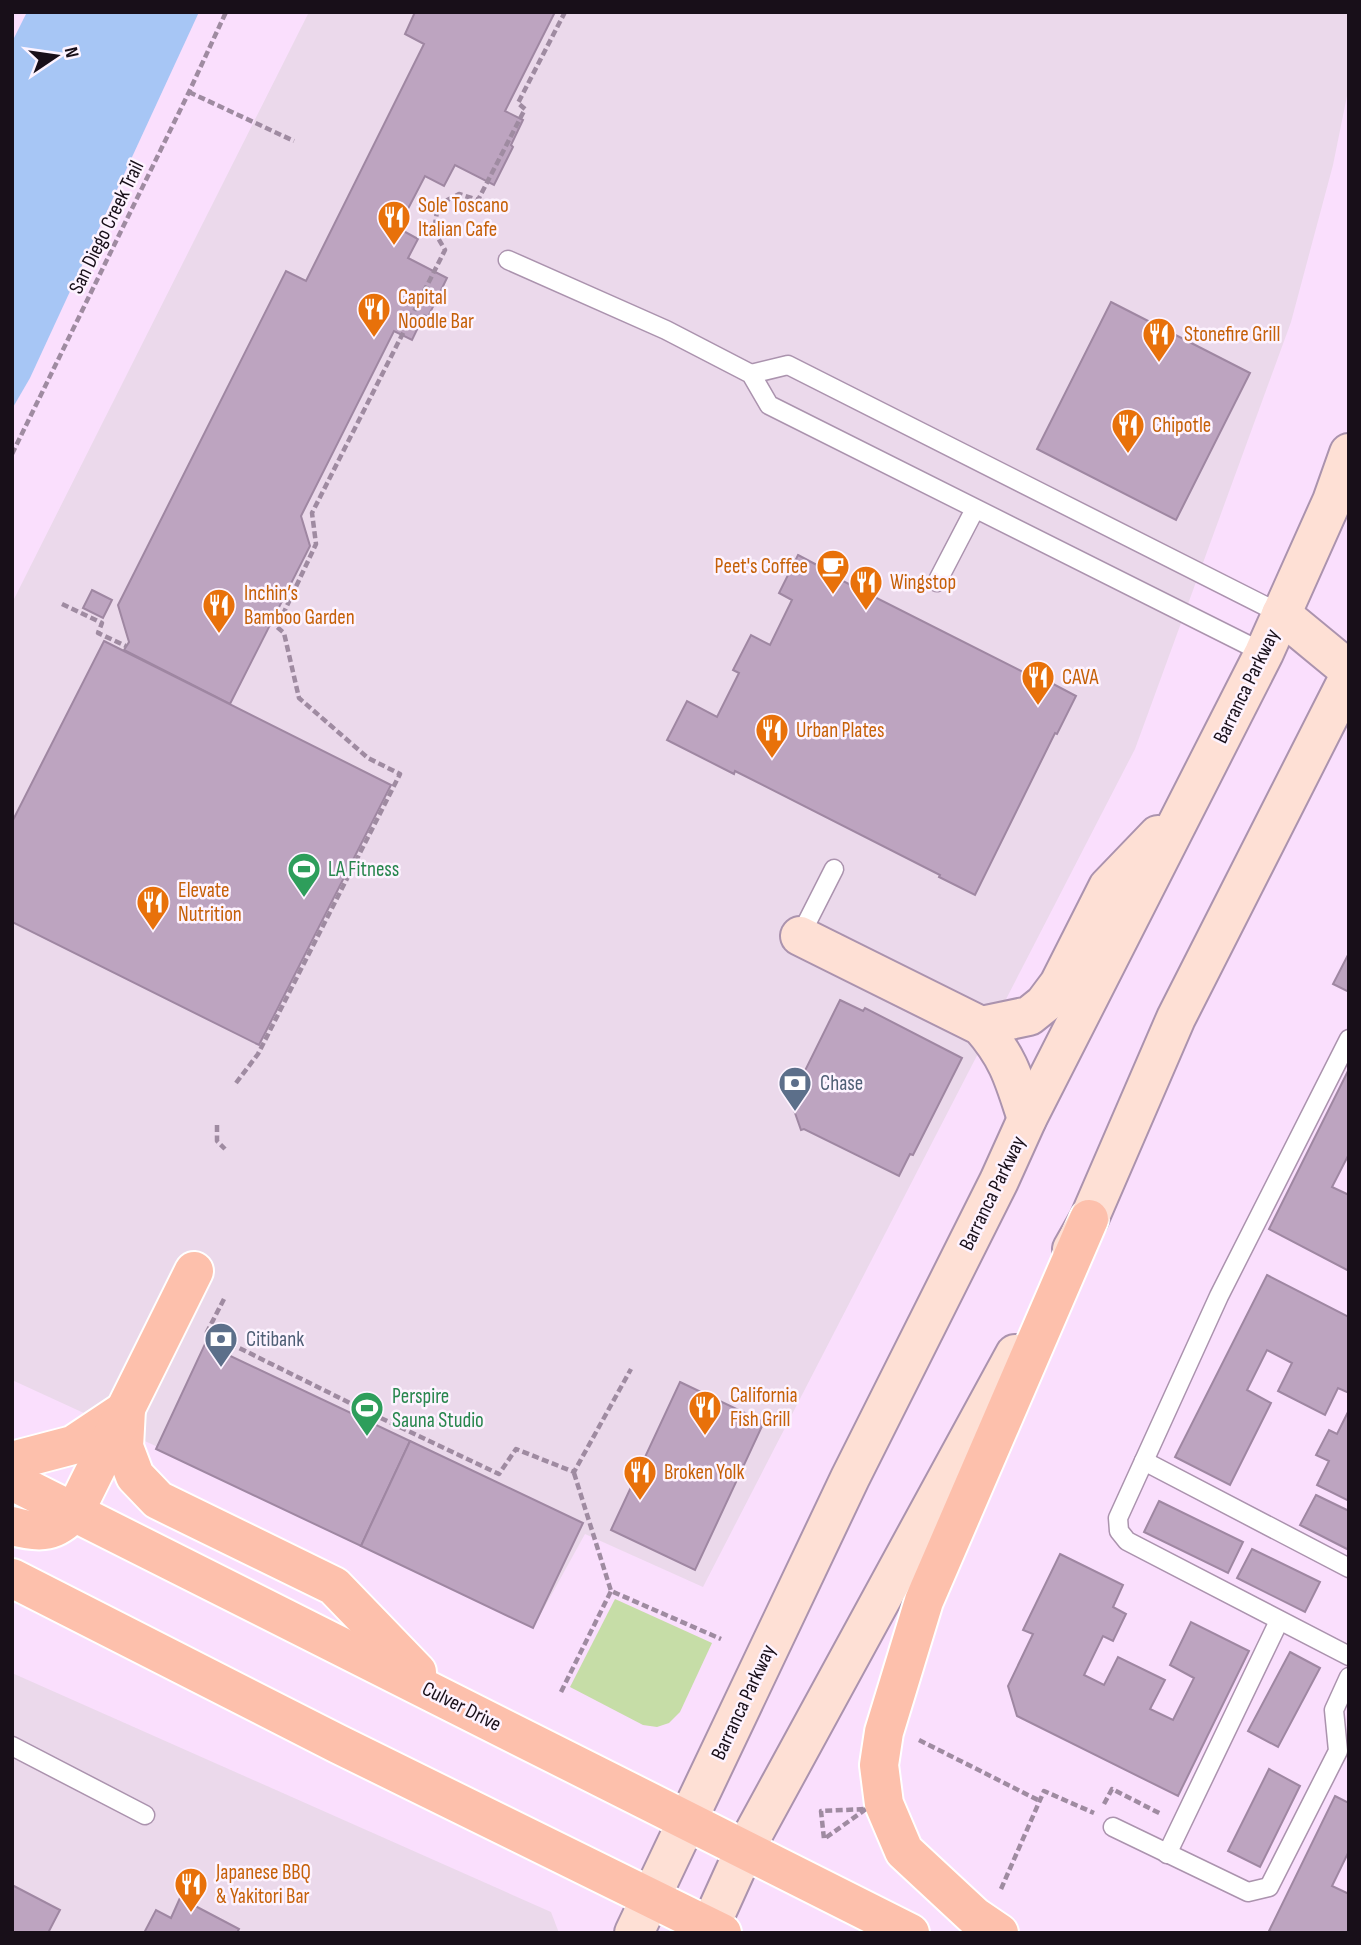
<svg xmlns="http://www.w3.org/2000/svg" width="1361" height="1945" font-family="'Sofia Sans Condensed',sans-serif">
<style>
.commercial{fill:#ebd9eb}
.green{fill:#c6dda7}
.water{fill:#a7c6f5}
.building{fill:#bda4c0;stroke:#9f87a2;stroke-width:2}
.lines{fill:none;stroke-linecap:round;stroke-linejoin:round}
.lane-casing{stroke:#ab93ae;stroke-width:21}
.secondary-casing{stroke:#ab93ae;stroke-width:42}
.primary-casing{stroke:#fff;stroke-width:42}
.path{stroke:#9f8ba1;stroke-width:4.5;stroke-dasharray:7 3.5;stroke-linecap:butt}
.lane{stroke:#fff;stroke-width:18}
.secondary{stroke:#fee0d5;stroke-width:38}
.primary{stroke:#fdc0ac;stroke-width:38}
.labels{text-anchor:middle;stroke-width:5;stroke-linejoin:round;paint-order:stroke}
.food-label{font-size:21px;fill:#c56008;stroke:#fdf3ff;text-anchor:start}
.street-label{font-size:21px;fill:#180f19;stroke:#fdf3ff}
.leisure-label{font-size:21px;fill:#27864d;stroke:#fdf3ff;text-anchor:start}
.service-label{font-size:21px;fill:#4e5e75;stroke:#fdf3ff;text-anchor:start}
</style>
<rect width="100%" height="100%" fill="#fadffd"/>
<!-- commercial -->
<g class="commercial">
<polygon points="309,12 1349,12 1349,86 1333,165 1291,322 1135,749 703,1587 585,1534 533,1628 160,1448 12,1380 12,603"/>
<polygon points="12,1673 551,1912 559,1933 12,1933"/>
</g>
<!-- green -->
<polygon class="green" points="615,1599 712,1643 680,1712 669,1723 657,1727 643,1725 570,1687"/>
<!-- water -->
<polygon class="water" points="27,12 199,12 30,378 12,409 12,42"/>
<!-- building -->
<g class="building">
<polygon points="415,12 555,12 505,111 523,120 511,145 513,147 494,185 455,165 444,186 425,176 398,228 418,239 408,258 447,278 428,317 424,315 412,340 394,331 301,516 310,546 230,704 124,650 129,642 118,605 286,271 306,281 424,44 405,34"/>
<polygon points="1111,302 1250,373 1176,520 1037,449"/>
<polygon points="798,555 834,574 833,576 1039,680 1040,677 1076,696 1057,734 1055,733 975,895 939,877 940,875 735,771 734,774 667,740 687,701 717,717 739,673 733,670 751,635 770,645 792,600 779,593"/>
<polygon points="92,590 112,600 103,618 83,608"/>
<polygon points="104,641 391,785 259,1045 12,922 12,822"/>
<polygon points="1349,953 1349,992 1333,984"/>
<polygon points="840,1000 863,1011 865,1008 962,1058 913,1155 910,1154 899,1176 804,1129 801,1130 789,1096 793,1095"/>
<polygon points="1348,1071 1349,1154 1332,1187 1349,1195 1349,1271 1269,1229"/>
<polygon points="1267,1275 1349,1317 1349,1393 1338,1388 1325,1415 1278,1391 1292,1363 1267,1350 1247,1390 1271,1403 1230,1485 1175,1457"/>
<polygon points="205,1344 410,1441 361,1546 156,1449"/>
<polygon points="680,1382 764,1422 695,1570 611,1530"/>
<polygon points="1349,1410 1349,1501 1317,1485 1329,1461 1316,1455 1329,1430 1337,1434"/>
<polygon points="410,1441 583,1523 533,1628 361,1546"/>
<polygon points="1316,1495 1349,1511 1349,1550 1300,1525"/>
<polygon points="1159,1501 1243,1542 1228,1573 1144,1532"/>
<polygon points="1252,1549 1320,1582 1305,1612 1237,1578"/>
<polygon points="1060,1554 1123,1585 1113,1607 1126,1614 1113,1641 1103,1636 1084,1675 1104,1685 1118,1657 1165,1680 1150,1709 1173,1720 1194,1678 1170,1665 1191,1622 1249,1651 1178,1796 1017,1716 1008,1686 1033,1634 1023,1630"/>
<polygon points="1290,1652 1320,1668 1278,1747 1248,1731"/>
<polygon points="1269,1769 1300,1786 1260,1867 1228,1851"/>
<polygon points="1335,1796 1349,1803 1349,1851 1332,1886 1349,1894 1349,1933 1274,1933 1269,1931"/>
<polygon points="12,1885 60,1910 48,1933 12,1933"/>
<polygon points="180,1898 239,1929 237,1933 144,1933 156,1910 171,1918"/>
</g>
<g class="lines">
<defs>
<g id="lane">
<polyline points="508,260 666,330 751,374 769,405 1264,653"/>
<polyline points="751,374 788,365 1281,614"/>
<polyline points="937,582 975,509"/>
<polyline points="800,936 834,869"/>
<polyline points="1349,1039 1219,1296 1118,1518 1119,1531 1127,1541 1349,1656"/>
<polyline points="1144,1461 1349,1568"/>
<polyline points="12,1746 145,1815"/>
<polyline points="1113,1827 1248,1892 1269,1887 1338,1751 1334,1710 1349,1677"/>
<polyline points="1167,1854 1279,1621"/>
</g>
<g id="secondary">
<polyline points="1281,614 1349,670"/>
<path d="M800 936 981 1026C1009 1058 1014 1079 1027 1119"/>
<polyline points="981,1026 1029,1016 1044,1004 1059,984 1108,887 1158,835"/>
<polyline points="1072,1249 1089,1219 1176,1018 1349,677"/>
<polyline points="634,1933 850,1478 999,1181 1027,1119 1264,653 1332,501 1349,453"/>
<polyline points="707,1933 745,1849 1015,1354"/>
</g>
<g id="primary">
<polyline points="126,1409 124,1447 135,1476 158,1500 334,1586 417,1672"/>
<polyline points="12,1461 73,1445 124,1411"/>
<polyline points="12,1481 910,1933"/>
<path d="M12 1526C41 1534 55 1533 75 1511L194 1271"/>
<polyline points="12,1578 338,1744 722,1933"/>
<polyline points="999,1933 974,1916 904,1851 884,1804 879,1765 884,1732 924,1601 1089,1219"/>
</g>
</defs>
<!-- lane casing -->
<use href="#lane" class="lane-casing"/>
<!-- secondary casing -->
<use href="#secondary" class="secondary-casing"/>
<!-- primary casing -->
<use href="#primary" class="primary-casing"/>
<!-- path -->
<g class="path">
<polyline points="189,92 294,141"/>
<polyline points="12,454 189,92 226,12"/>
<polyline points="62,604 102,623 98,633 126,646"/>
<polyline points="236,1083 258,1054 400,774 368,758 299,698 284,633 277,627 316,544 312,513 445,250 434,231 438,205 459,194 478,200 525,109 518,103 565,12"/>
<polyline points="217,1125 217,1141 225,1149"/>
<polyline points="224,1299 207,1332 364,1410 499,1474 516,1449 574,1472 631,1369"/>
<polyline points="574,1473 611,1591 721,1639"/>
<polyline points="561,1692 611,1591"/>
<polyline points="919,1740 1040,1801"/>
<polyline points="1104,1804 1112,1789 1161,1814"/>
<polygon points="866,1809 824,1839 821,1811"/>
<polyline points="1001,1889 1044,1791 1094,1813"/>
</g>
<!-- lane -->
<use href="#lane" class="lane"/>
<!-- secondary -->
<use href="#secondary" class="secondary"/>
<!-- primary -->
<use href="#primary" class="primary"/>
</g>
<!-- icons -->
<defs>
<symbol id="restaurant-pin" viewBox="-11 -11 22 30"><path d="M0 17L-7.5 6A9.5 9.5 0 1 1 7.5 6Z" fill="#e8710a" stroke="#fdf3ff"/><path d="M-5-6h1v4h1v-4h1v4h1v-4h1v5L-1.5 .5V6h-2V.5L-5-1ZM5-6V6H3V1.5H1.5Q1.5-4 5-6Z" fill="#fff"/></symbol>
<symbol id="cafe-pin" viewBox="-11 -11 22 30"><path d="M0 17L-7.5 6A9.5 9.5 0 1 1 7.5 6Z" fill="#e8710a" stroke="#fdf3ff"/><path d="M-5.5-4.5H6V0H3Q3 3.5 0 3.5H-2.5Q-5.5 3.5-5.5 0ZM3-3.2v2h1.7v-2ZM-6 4.5H4V6H-6Z" fill="#fff"/></symbol>
<symbol id="stadium-pin" viewBox="-11 -11 22 30"><path d="M0 17L-7.5 6A9.5 9.5 0 1 1 7.5 6Z" fill="#2e9e5b" stroke="#fdf3ff"/><path d="M0-5a6.5 5 0 1 0 0 10a6.5 5 0 1 0 0-10ZM-3.5-1.8h7v3.6h-7Z" fill="#fff"/></symbol>
<symbol id="bank-pin" viewBox="-11 -11 22 30"><path d="M0 17L-7.5 6A9.5 9.5 0 1 1 7.5 6Z" fill="#5c6f8a" stroke="#fdf3ff"/><path d="M-6-4H6V4H-6ZM0-2.3a2.3 2.3 0 1 0 0 4.6a2.3 2.3 0 1 0 0-4.6Z" fill="#fff"/></symbol>
</defs>
<g fill-rule="evenodd">
<use href="#restaurant-pin" x="375" y="198" width="38" height="52"/>
<use href="#restaurant-pin" x="355" y="290" width="38" height="52"/>
<use href="#restaurant-pin" x="1140" y="315" width="38" height="52"/>
<use href="#restaurant-pin" x="1109" y="406" width="38" height="52"/>
<use href="#cafe-pin" x="814" y="547" width="38" height="52"/>
<use href="#restaurant-pin" x="847" y="563" width="38" height="52"/>
<use href="#restaurant-pin" x="200" y="586" width="38" height="52"/>
<use href="#restaurant-pin" x="1019" y="658" width="38" height="52"/>
<use href="#restaurant-pin" x="753" y="711" width="38" height="52"/>
<use href="#stadium-pin" x="285" y="850" width="38" height="52"/>
<use href="#restaurant-pin" x="134" y="883" width="38" height="52"/>
<use href="#bank-pin" x="776" y="1064" width="38" height="52"/>
<use href="#bank-pin" x="202" y="1320" width="38" height="52"/>
<use href="#restaurant-pin" x="686" y="1388" width="38" height="52"/>
<use href="#stadium-pin" x="348" y="1389" width="38" height="52"/>
<use href="#restaurant-pin" x="621" y="1453" width="38" height="52"/>
<use href="#restaurant-pin" x="172" y="1865" width="38" height="52"/>
</g>
<g class="labels">
<!-- food labels -->
<g class="food-label">
<text x="418" y="212">Sole Toscano<tspan x="418" dy="24">Italian Cafe</tspan></text>
<text x="398" y="304">Capital<tspan x="398" dy="24">Noodle Bar</tspan></text>
<text x="1184" y="341">Stonefire Grill</text>
<text x="1152" y="432">Chipotle</text>
<text x="808" y="573" text-anchor="end">Peet's Coffee</text>
<text x="890" y="589">Wingstop</text>
<text x="244" y="600">Inchin’s<tspan x="244" dy="24">Bamboo Garden</tspan></text>
<text x="1062" y="684">CAVA</text>
<text x="796" y="737">Urban Plates</text>
<text x="178" y="897">Elevate<tspan x="178" dy="24">Nutrition</tspan></text>
<text x="730" y="1402">California<tspan x="730" dy="24">Fish Grill</tspan></text>
<text x="664" y="1479">Broken Yolk</text>
<text x="216" y="1879">Japanese BBQ<tspan x="216" dy="24">&amp; Yakitori Bar</tspan></text>
</g>
<!-- street labels -->
<g class="street-label">
<text transform="translate(106 227) rotate(-64)" y="7">San Diego Creek Trail</text>
<text transform="translate(1246 686) rotate(-64)" y="7">Barranca Parkway</text>
<text transform="translate(992 1193) rotate(-64)" y="7">Barranca Parkway</text>
<text transform="translate(743 1702) rotate(-65)" y="7">Barranca Parkway</text>
<text transform="translate(462 1706) rotate(27)" y="7">Culver Drive</text>
</g>
<!-- leisure labels -->
<g class="leisure-label">
<text x="328" y="876">LA Fitness</text>
<text x="392" y="1403">Perspire<tspan x="392" dy="24">Sauna Studio</tspan></text>
</g>
<!-- service labels -->
<g class="service-label">
<text x="820" y="1090">Chase</text>
<text x="246" y="1346">Citibank</text>
</g>
</g>
<!-- border -->
<rect width="1361" height="1945" fill="none" stroke="#180f19" stroke-width="28"/>
<!-- north arrow -->
<g transform="translate(56 56) rotate(77)" stroke="#fdf3ff" stroke-width="5" paint-order="stroke">
<path d="M0-5L12 26L0 18L-12 26Z" fill="#180f19"/>
<text y="-10" font-size="19" font-weight="bold" text-anchor="middle" fill="#180f19">N</text>
</g>
</svg>
